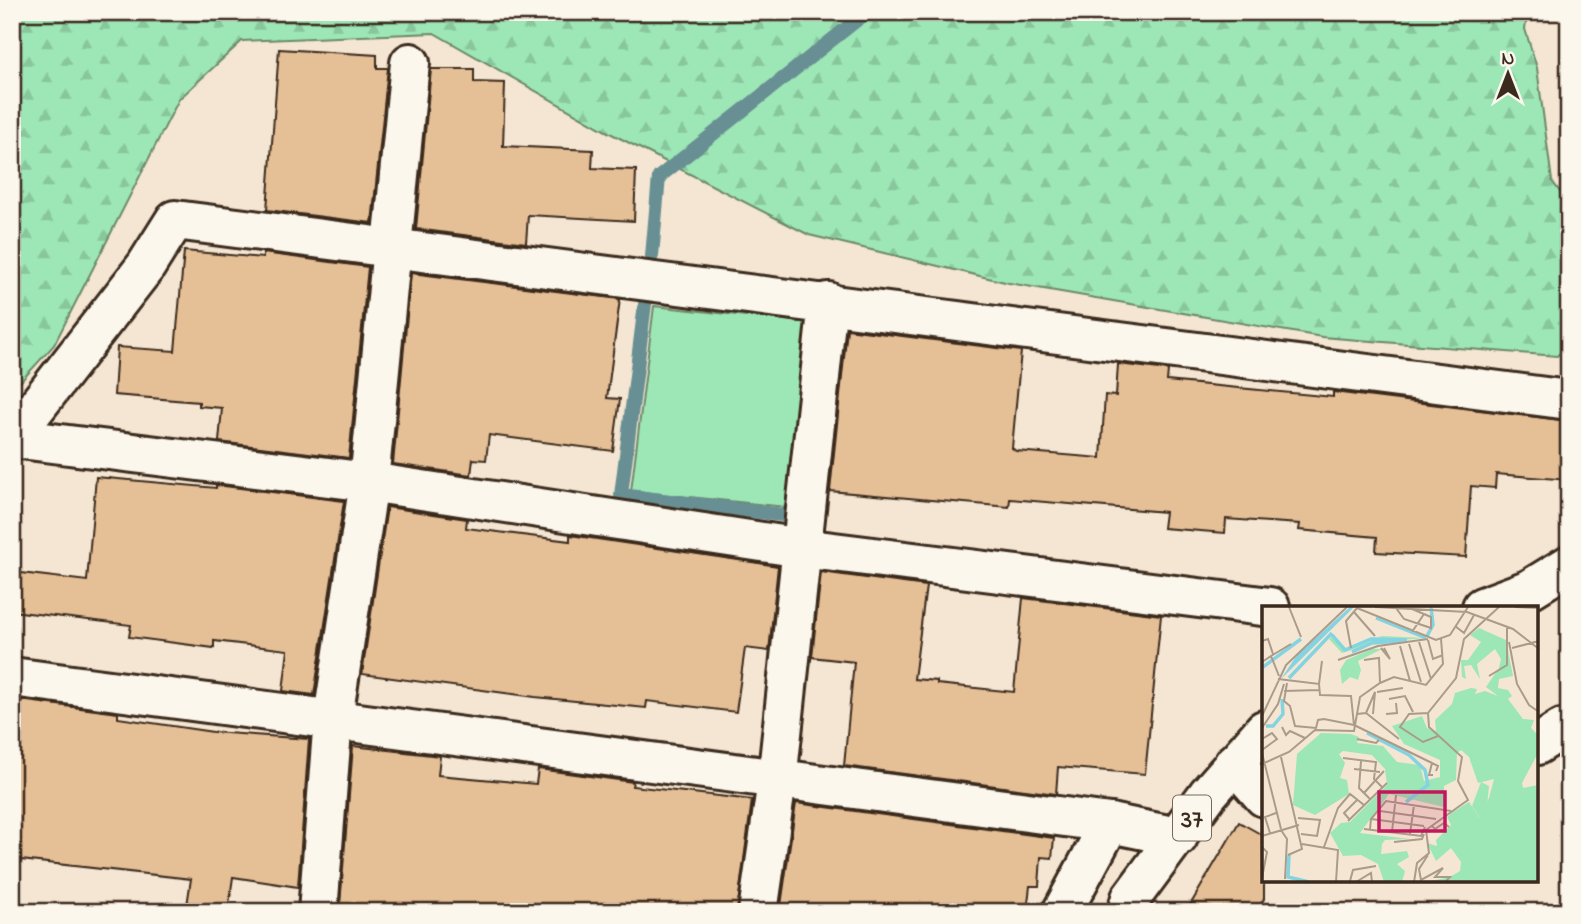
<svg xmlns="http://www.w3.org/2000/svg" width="1581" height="924" font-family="'Indie Flower',sans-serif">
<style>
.forest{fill:url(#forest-firs);stroke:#6c886a;stroke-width:2}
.park{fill:#9de7b6;stroke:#6c886a;stroke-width:2}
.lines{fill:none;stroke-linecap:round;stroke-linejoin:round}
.stream{stroke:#678f93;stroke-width:14}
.building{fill:#e5bf96;stroke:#3b2a1e;stroke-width:2}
.street-casing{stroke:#3b2a1e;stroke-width:44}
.primary-casing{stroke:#3b2a1e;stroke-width:44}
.street{stroke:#fbf7ec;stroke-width:38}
.primary{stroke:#fbf7ec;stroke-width:38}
.labels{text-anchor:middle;stroke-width:6;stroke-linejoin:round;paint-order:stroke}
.shield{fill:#fbf7ec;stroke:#75685c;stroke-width:2}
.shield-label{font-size:26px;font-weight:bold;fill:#3b2a1e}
.inset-river{fill:none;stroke:#84d3e1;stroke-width:3.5}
.inset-road{fill:none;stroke:#aa9b8a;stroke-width:2}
.view{fill:#c2185b;fill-opacity:0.15;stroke:#c2185b;stroke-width:3.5}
.inset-edge{fill:none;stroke:#3b2a1e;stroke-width:3.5}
</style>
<defs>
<pattern id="forest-firs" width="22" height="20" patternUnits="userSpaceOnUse" patternTransform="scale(1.75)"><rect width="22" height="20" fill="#9de7b6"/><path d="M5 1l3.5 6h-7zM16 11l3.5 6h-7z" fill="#88c69c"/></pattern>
</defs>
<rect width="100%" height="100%" fill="#f4e6d2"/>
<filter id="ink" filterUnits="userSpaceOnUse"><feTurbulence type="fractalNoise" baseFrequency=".0143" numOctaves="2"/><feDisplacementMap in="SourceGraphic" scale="14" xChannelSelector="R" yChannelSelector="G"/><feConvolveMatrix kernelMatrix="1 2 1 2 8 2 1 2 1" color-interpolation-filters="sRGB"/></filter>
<g filter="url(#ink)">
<!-- forest -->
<polygon class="forest" points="12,12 1528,12 1525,29 1537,68 1552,181 1569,204 1569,344 1557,356 1322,337 1009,283 809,235 606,131 434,33 242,41 179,99 54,345 12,391"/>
<!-- park -->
<polygon class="park" points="654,306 811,323 786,507 631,491"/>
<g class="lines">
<!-- stream -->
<g class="stream">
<polyline points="652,256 659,177 867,12"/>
<polyline points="645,304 621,495 783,515"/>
</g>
</g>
<!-- building -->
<g class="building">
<polygon points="279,49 377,55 377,68 388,68 372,223 267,210"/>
<polygon points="431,69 474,69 474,82 505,83 503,146 593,150 592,168 636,170 634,221 528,215 526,243 416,229"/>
<polygon points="184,251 263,258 263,253 368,267 349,458 219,442 222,408 199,406 199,402 114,395 117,347 175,351"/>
<polygon points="411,273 620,299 607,398 620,399 613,451 489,435 486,460 473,459 471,475 393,464"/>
<polygon points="847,329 1021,351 1012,448 1016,451 1101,458 1105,395 1116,396 1118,364 1168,370 1167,381 1333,397 1333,392 1569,421 1569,480 1496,474 1495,488 1471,486 1466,557 1376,552 1377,537 1299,530 1300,524 1226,519 1225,533 1163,528 1165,512 1010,499 1009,507 830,491"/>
<polygon points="96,477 216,488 216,485 344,501 314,695 283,691 288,650 214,641 214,648 129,637 131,625 12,611 12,572 87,581"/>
<polygon points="387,507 467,519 466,528 570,541 570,535 778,566 769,651 745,648 736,712 647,701 646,708 535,697 362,674"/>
<polygon points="821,572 926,586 914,679 937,681 937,684 1014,692 1023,598 1161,615 1145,774 1058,767 1056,794 844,766 854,662 812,657"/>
<polygon points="12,699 118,713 118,718 213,732 309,739 298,887 233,877 228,912 186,912 191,879 12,859"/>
<polygon points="353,746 440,756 438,775 536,784 538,769 633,782 632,786 752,800 737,912 460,912 420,908 419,912 406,912 340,905"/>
<polygon points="796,803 1054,838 1052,858 1041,857 1039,886 1030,886 1027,912 780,912"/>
<polygon points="1239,822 1264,836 1264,899 1256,912 1186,912"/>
</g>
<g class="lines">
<defs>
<g id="street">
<polyline points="12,438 146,266 175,220 1569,400"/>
<polyline points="12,438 369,482 802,548 1270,607"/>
<polyline points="12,677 1110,823 1178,837"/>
<polyline points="1537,745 1562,729 1569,736"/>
<polyline points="1234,763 1264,797"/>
<polyline points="318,912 333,718 369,482 410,63"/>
<polyline points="758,912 777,781 828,302"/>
<polyline points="1062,912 1110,823"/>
</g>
<g id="primary">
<polyline points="1482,607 1530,589 1569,565"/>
<polyline points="1127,912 1131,898 1208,794 1264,730"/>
</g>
</defs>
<!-- street casing -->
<use href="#street" class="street-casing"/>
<!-- primary casing -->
<use href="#primary" class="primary-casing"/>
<!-- street -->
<use href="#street" class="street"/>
<!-- primary -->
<use href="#primary" class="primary"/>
</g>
</g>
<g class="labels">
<!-- shield labels -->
<rect class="shield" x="1173" y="795.5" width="38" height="45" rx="5"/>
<g class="shield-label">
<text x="1192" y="827">37</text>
</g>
</g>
<!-- overview -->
<g transform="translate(1262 606)">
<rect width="276" height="276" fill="#f4e6d2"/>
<path d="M219 176 227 180 225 201 217 211 210 200Z" fill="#9de7b6"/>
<path d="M217 22 244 34 251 70 237 73 236 82 246 84 250 90 246 93 261 113 272 114 269 122 276 129 275 149 260 177 261 182 276 179V276H164L188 271 198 265 199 256 189 242 174 255 165 237 175 240 174 234 189 219 185 211 191 206 207 196 217 211 227 192 232 173 216 177 207 151 199 144 195 147 194 174 182 180V201L127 188 98 227 148 233 123 234 120 238 119 248 145 245 147 251 135 258 143 265 140 276H122L116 258 99 249 81 250 68 227 79 217 88 216 125 179 123 163 110 149 81 145 77 148 83 157 78 172 85 174 87 188 53 209 31 199 35 148 59 127 89 128 97 131 95 137 121 140 135 156 158 159 162 175 178 171V154L142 138 130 120 160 110 165 122 174 125 173 114 190 98 193 87 209 82 215 83 213 88 223 85 236 90 224 81 237 62 239 53 233 43 215 58 218 73 209 59 202 60 204 73 200 71 199 54H206L219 36 208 29ZM110 43H120L96 55 99 64 96 74 88 71 80 78 78 64 84 54Z" fill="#9de7b6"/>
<path d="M71 30 83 43 120 30 163 32 115 36 80 47 67 33Z" fill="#9de7b6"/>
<path d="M88 1H92L19 73 35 49Z" fill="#84d3e1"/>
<path class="inset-river" d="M114 12 164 32M70 29 83 44 109 33 145 34M165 30 171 19 169 1M90 46 110 37 139 35M1 61 39 33M27 72 70 27M4 120H11L21 108 20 93M105 127 147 149 163 164 166 179 144 196M27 249 26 271 47 276"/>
<path class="inset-road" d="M27 1 39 31M113 1 205 6 251 23 277 43M253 1 277 2M134 2 142 13 169 22V11L150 3M92 6 113 30M193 20 202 27 212 9M150 26 162 8M166 34 171 53 181 49M0 35 6 33 11 48M157 36 169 73M247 36 255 78 267 99 277 106M147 38 159 76M138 40 148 75M89 42 84 15 95 2 174 34 188 29 206 1M119 42 128 53 122 42M250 42 277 35M9 50 29 38M76 54 116 40 166 33M102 54 117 52 118 77M0 56 9 50 17 70M227 70 245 59V20M16 73 57 78 60 55M25 77 22 95 28 100 33 120 54 122 56 114 62 113 92 119M57 78 58 89 89 90 92 119 170 157M22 85 57 84M115 86 141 82M127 93 143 90 151 106M104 107 137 133M166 107 147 108 138 121 161 136 176 130M95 108 104 107 113 86 111 108M124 108 135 107 134 97M0 110 24 59 85 1M20 121 24 129 28 125 43 132M0 122 16 98 22 78M0 133 10 127 15 133 0 144M95 133 114 137 117 134M0 147 19 223M19 151 40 243 26 249M81 152 114 156 112 173 120 181M99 155 97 182 108 193M0 158 27 146 53 124 92 125 98 91 118 77 132 71 164 79 181 58 179 33M92 163 118 166M171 169H167L170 157 176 160 174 165M102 187 122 165M118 205 174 213M36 212 58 214 55 230 39 228M109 213 162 220M88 214 82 207 96 193M86 215 125 177M170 220 173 223 182 217 187 221M102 223 159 230 163 221M108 223 109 213 124 195 189 205M19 224 25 233 23 273M130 226 134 189M8 227 3 211 14 207M148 228 152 199M0 230 37 219M132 236 160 233 162 228M40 238 76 244 74 276M0 241 5 246 0 272M62 241 76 202 88 188 102 199M166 249 157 263 159 274 181 262 173 271H188L183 276M88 275 91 264 114 260M94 276 109 267 110 276M152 276 155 257 167 247 164 224 206 194 196 175 200 151 167 121 166 107 194 72 202 33 237 1"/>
<path class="view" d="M117 186H183V225H117Z"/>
<rect width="276" height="276" class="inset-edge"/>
</g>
<!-- margin -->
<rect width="1581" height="924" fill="none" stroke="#fbf7ec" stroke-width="42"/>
<rect x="21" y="21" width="1539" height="882" fill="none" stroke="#3b2a1e" stroke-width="2.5" filter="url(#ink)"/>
<!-- north arrow -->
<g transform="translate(1508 74)" stroke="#fbf7ec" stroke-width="5" paint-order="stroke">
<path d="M0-5L12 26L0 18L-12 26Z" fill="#3b2a1e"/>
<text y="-10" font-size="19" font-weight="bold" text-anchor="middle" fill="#3b2a1e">N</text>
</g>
</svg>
